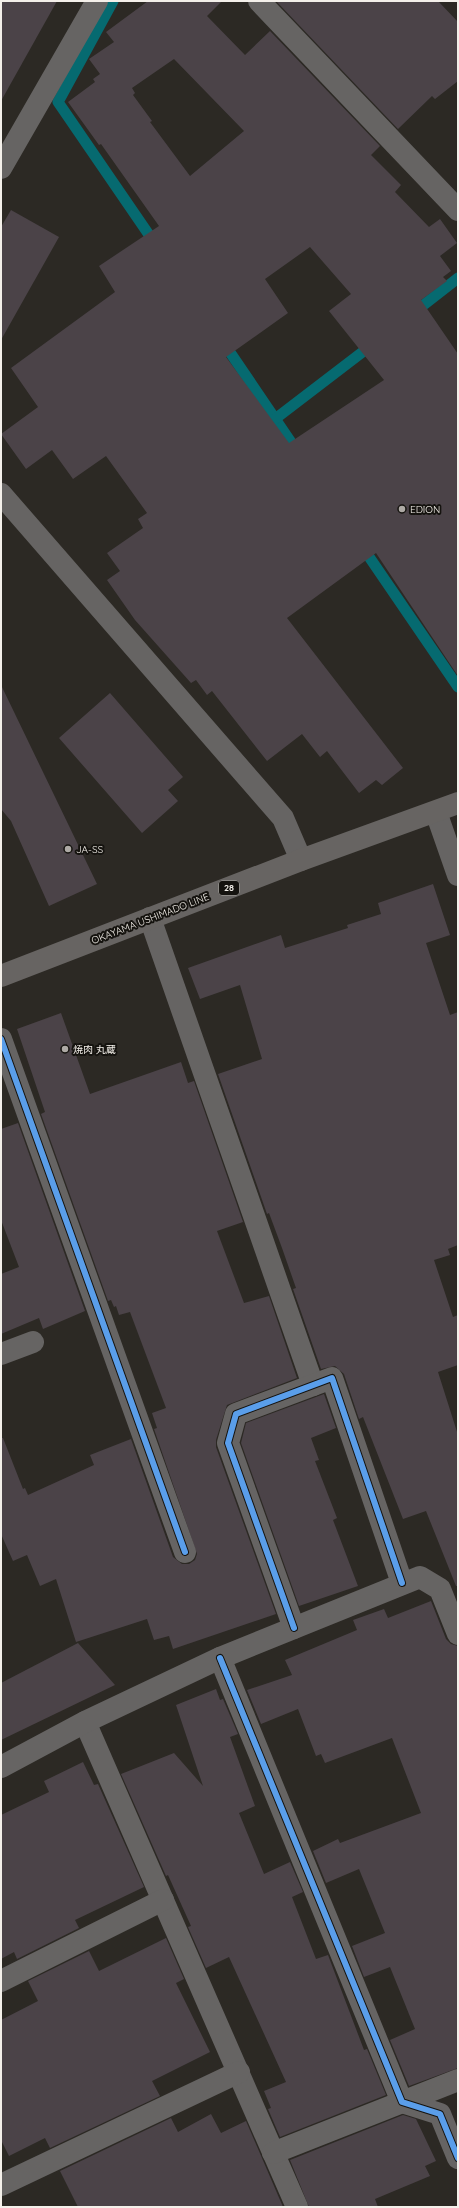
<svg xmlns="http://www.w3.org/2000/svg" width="459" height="2208" font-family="Quicksand,'Noto Sans JP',sans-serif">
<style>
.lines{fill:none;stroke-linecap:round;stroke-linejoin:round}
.stream{stroke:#066a70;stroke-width:11}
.building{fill:#4b4348;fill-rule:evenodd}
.minor{stroke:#666463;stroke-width:22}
.major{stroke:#676462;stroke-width:22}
.cycleway-casing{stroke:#15130f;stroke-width:8}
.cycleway{stroke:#5a9eea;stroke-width:6}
.poi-dot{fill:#aeaaa5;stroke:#15130f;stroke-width:1.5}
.labels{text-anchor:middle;stroke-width:4;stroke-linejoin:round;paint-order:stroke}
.shield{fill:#15130f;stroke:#b1aea8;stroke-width:1}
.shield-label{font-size:9px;font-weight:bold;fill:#f4f0ea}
.poi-label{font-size:10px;fill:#f4f0ea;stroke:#15130f;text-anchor:start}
.street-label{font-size:10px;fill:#f4f0ea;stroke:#15130f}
</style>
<rect width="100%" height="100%" fill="#2c2924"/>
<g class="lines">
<!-- stream -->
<g class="stream">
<polyline points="113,1 58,102 156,245"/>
<polyline points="412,314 458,278"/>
<polyline points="223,342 299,454"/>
<polyline points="275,419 373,344"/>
<polyline points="361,545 458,687"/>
</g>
</g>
<!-- building -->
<g class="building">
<polygon points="1,1 57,1 1,101"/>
<path d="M148 1H222L207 16 245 55 270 31 380 146 371 155 401 185 395 192 429 227 440 219 457 243 440 256 451 271 443 277 447 281 421 300 458 354V676L376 553 287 618 403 768 382 785 376 780 359 793 327 751 320 757 302 734 267 761 212 691 207 695 196 680 191 683 135 620 107 580 120 571 107 553 143 528 138 519 147 513 106 456 73 479 52 450 26 469 1 434 38 407 11 368 115 292 99 266 159 226 101 144 99 145 68 102 95 82 93 79 100 74 89 59 114 42 106 32ZM174 59 244 131 190 176 150 122 152 121 133 95 135 93 132 88ZM310 247 351 294 329 311 384 380 289 443 226 357 288 313 265 279Z"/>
<polygon points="276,1 438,1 458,22 458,81 435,99 432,96 398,129"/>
<polygon points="11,210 59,237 1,340 1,227"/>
<polygon points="1,685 97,884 49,906 11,821 1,809"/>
<polygon points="110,693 183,777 168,790 178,801 142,833 59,738"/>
<polygon points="433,884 450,935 426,943 450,1015 458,1012 458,1245 448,1249 450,1255 434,1260 453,1317 458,1315 458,1365 438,1372 458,1435 458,1586 456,1586 426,1511 403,1519 363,1417 359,1419 344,1374 335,1366 321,1369 293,1289 296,1288 282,1248 269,1213 267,1214 218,1074 262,1059 240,985 200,999 188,968 281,935 285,948 348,928 347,925 381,914 378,903"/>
<polygon points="61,1013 90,1094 181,1062 188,1083 194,1081 243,1222 217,1231 244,1303 269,1296 297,1378 227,1405 216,1440 216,1447 276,1614 173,1649 169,1636 154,1640 147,1619 76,1642 56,1579 40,1586 27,1555 13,1561 1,1534 1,1438 3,1438 23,1489 25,1488 28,1495 94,1465 90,1455 131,1439 173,1557 182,1564 189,1564 195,1560 197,1554 154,1429 157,1428 152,1413 166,1408 130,1312 119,1315 116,1306 114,1307 111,1300 108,1301 41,1114 45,1112 17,1029"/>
<polygon points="18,1123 85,1311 43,1329 39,1318 1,1334 1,1274 19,1267 1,1220 1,1129"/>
<polygon points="324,1394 336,1428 311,1438 319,1460 315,1461 337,1518 333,1520 358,1586 299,1606 241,1443 246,1423"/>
<polygon points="431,1601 446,1639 451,1644 458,1646 458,2068 409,2086 390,2040 415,2029 390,1967 364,1977 352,1946 385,1933 359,1869 326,1883 313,1851 338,1839 340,1843 421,1813 392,1738 325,1763 321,1754 316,1756 298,1709 261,1724 247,1690 292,1675 285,1660 357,1630 353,1620 384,1609 388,1618"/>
<polygon points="78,1643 115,1685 1,1740 1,1683"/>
<polygon points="216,1689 220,1700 223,1699 238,1734 230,1737 255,1806 239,1813 264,1874 290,1862 303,1892 292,1897 316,1959 328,1955 364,2050 367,2049 386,2095 280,2137 268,2109 271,2108 264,2091 286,2082 229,1957 206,1968 188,1927 191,1926 168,1875 166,1876 121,1774 174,1753 203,1786 176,1705"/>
<polygon points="83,1762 94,1785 98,1784 144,1887 75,1920 79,1928 17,1959 14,1952 1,1959 1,1815 49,1792 44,1781"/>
<polygon points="166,1938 184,1979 176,1983 210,2052 152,2081 160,2096 50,2148 45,2138 9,2156 1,2140 1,2020 38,2001 28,1981 89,1951 99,1971"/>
<polygon points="211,2114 221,2133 246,2121 283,2207 78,2207 60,2171 171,2118 178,2132"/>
<polygon points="403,2115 416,2119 436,2161 425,2166 430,2176 375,2199 378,2207 309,2207 290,2160"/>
</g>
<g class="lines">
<!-- minor -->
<g class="minor">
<polyline points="259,1 458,210"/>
<polyline points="1,168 97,1"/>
<polyline points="1,494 283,818 301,860"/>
<polyline points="436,812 458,875"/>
<polyline points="150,918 313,1385"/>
<polyline points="1,1039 185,1552"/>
<polyline points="1,1354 33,1342"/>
<polyline points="294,1628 228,1443 236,1414 332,1378 402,1583"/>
<polyline points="220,1658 402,2102 440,2114 458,2158"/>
<polyline points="85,1722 297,2207"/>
<polyline points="1,1767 85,1722 220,1658 420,1577 440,1589 458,1634"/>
<polyline points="1,1981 163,1900"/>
<polyline points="273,2153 458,2080"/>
<polyline points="1,2185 239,2072"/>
</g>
<!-- major -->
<polyline class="major" points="1,976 301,860 458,803"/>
<defs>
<g id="cycleway">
<polyline points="1,1039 185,1552"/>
<polyline points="294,1628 228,1443 236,1414 332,1378 402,1583"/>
<polyline points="220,1658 402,2102 440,2114 458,2158"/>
</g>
</defs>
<!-- cycleway casing -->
<use href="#cycleway" class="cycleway-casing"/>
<!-- cycleway -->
<use href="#cycleway" class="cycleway"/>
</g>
<!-- markers -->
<g class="poi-dot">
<circle cx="402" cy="509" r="4"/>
<circle cx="68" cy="849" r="4"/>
<circle cx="65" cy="1049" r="4"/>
</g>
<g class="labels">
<!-- shield labels -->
<rect class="shield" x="219" y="881" width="20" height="14" rx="3"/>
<g class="shield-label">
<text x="229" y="891">28</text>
</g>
<!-- poi labels -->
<g class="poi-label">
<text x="410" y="513">EDION</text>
<text x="76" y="853">JA-SS</text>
<text x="73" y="1053">焼肉 丸蔵</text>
</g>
<!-- street labels -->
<g class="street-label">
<text transform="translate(150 918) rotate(-21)" y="4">OKAYAMA USHIMADO LINE</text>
</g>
</g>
<!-- border -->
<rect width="459" height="2208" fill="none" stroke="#f4f0ea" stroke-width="4"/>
</svg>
